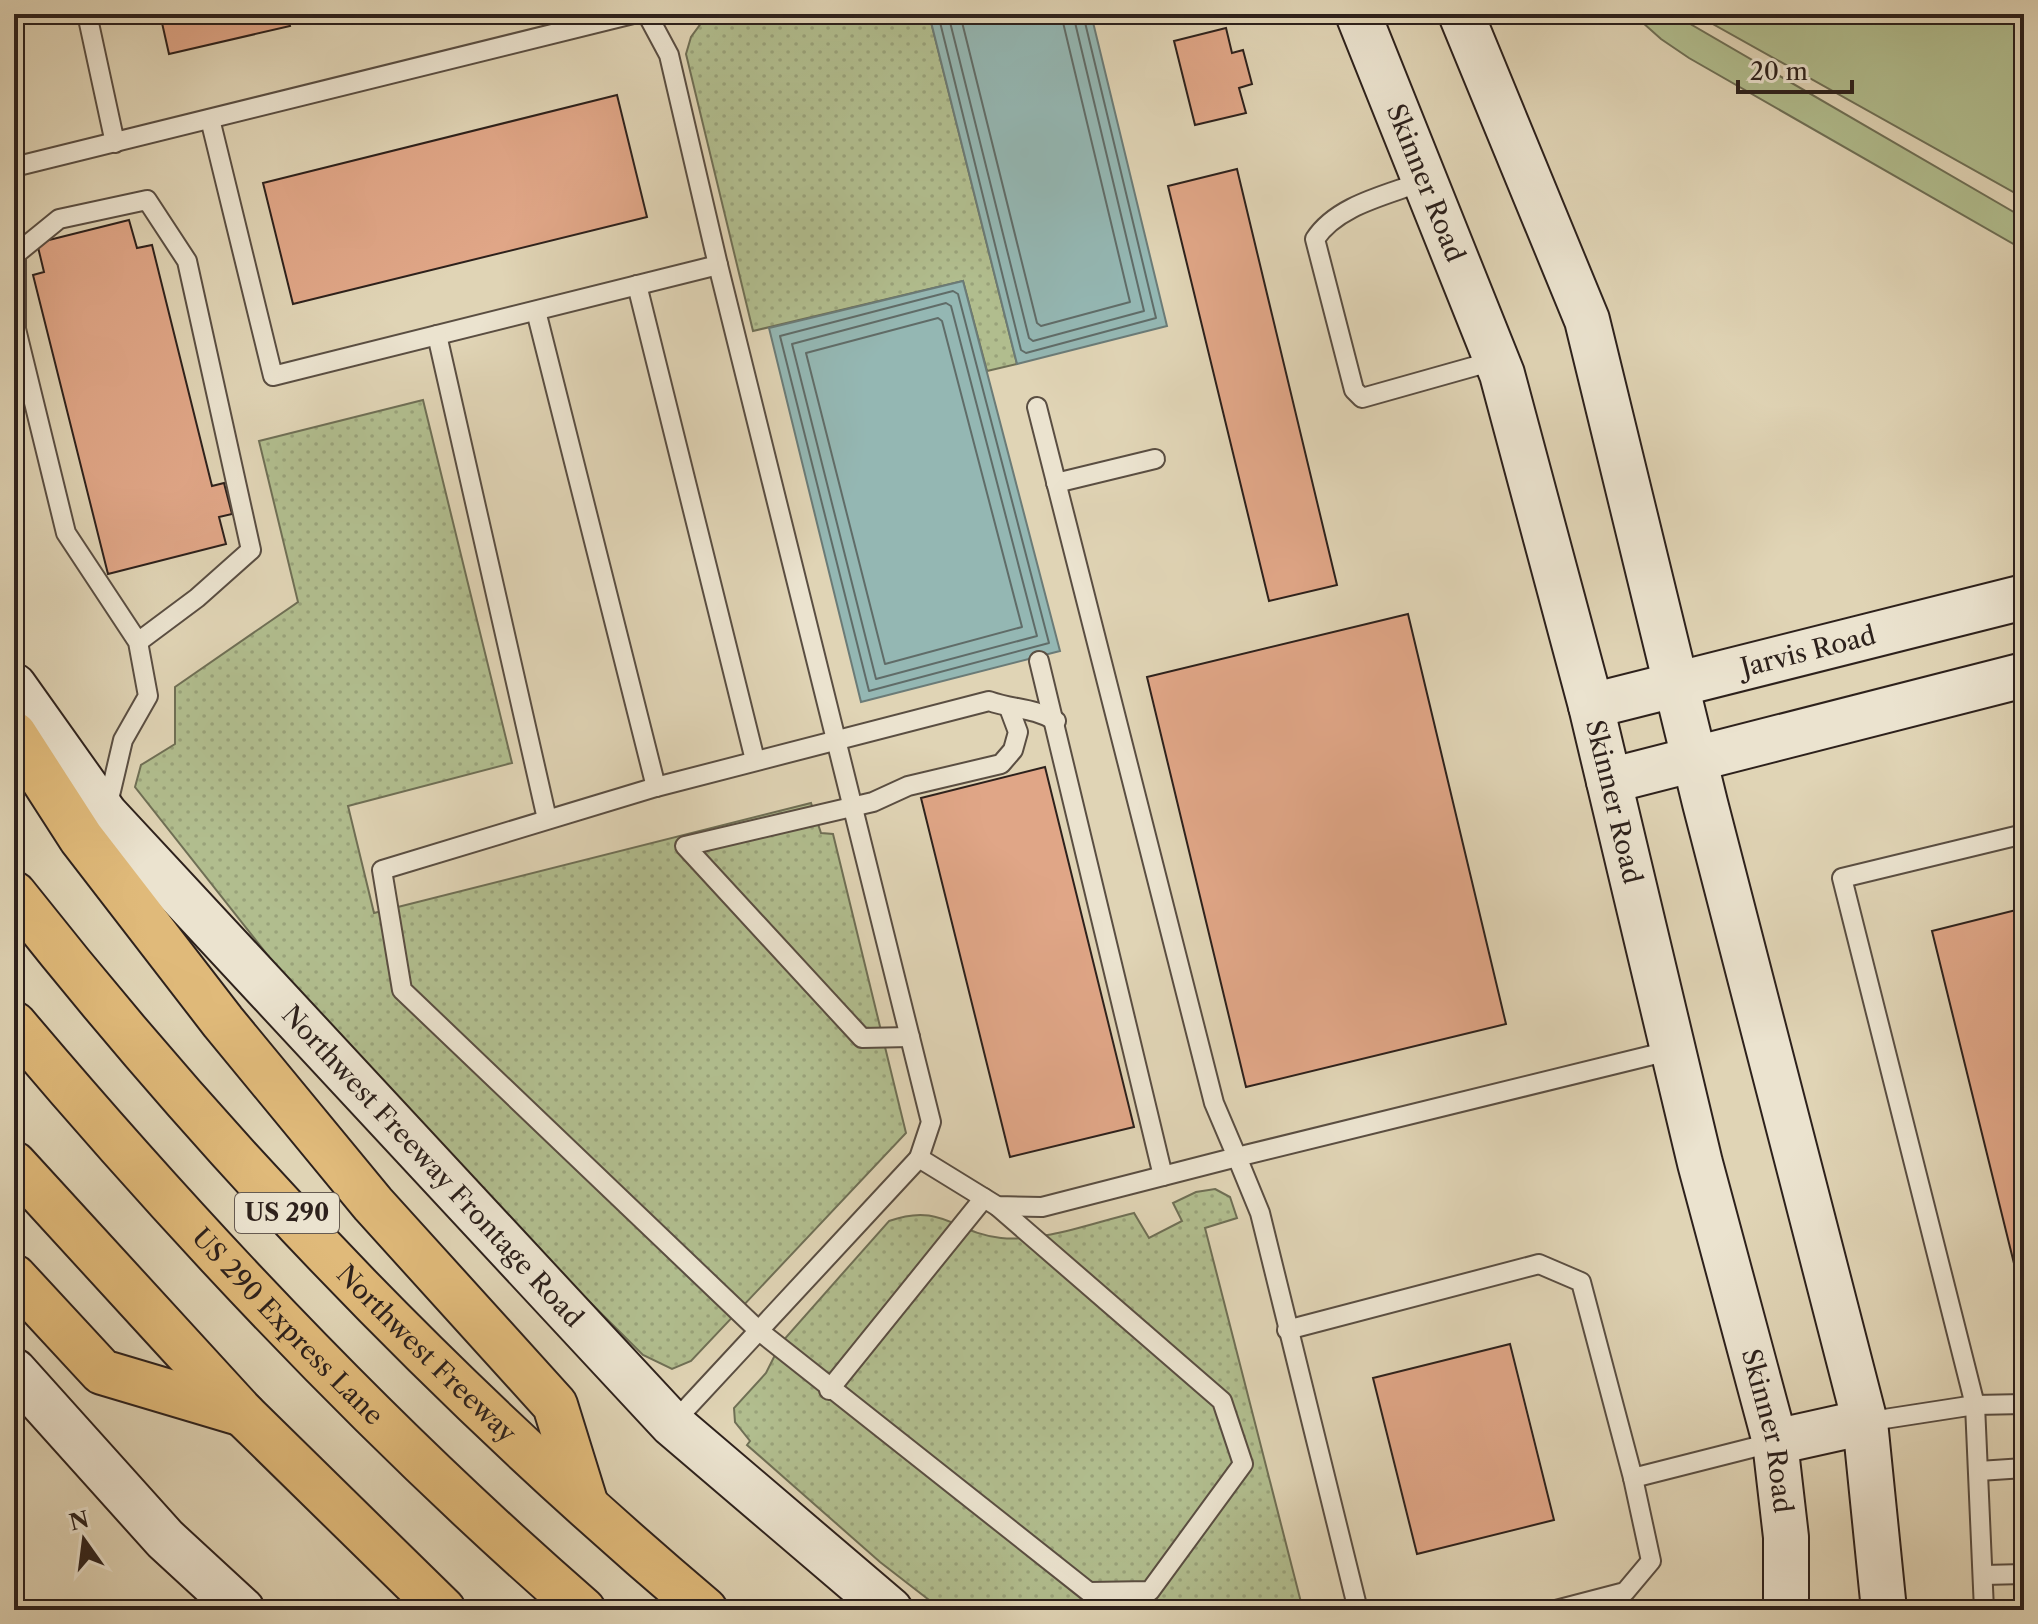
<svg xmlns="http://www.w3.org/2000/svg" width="2038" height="1624" font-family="'Libre Caslon Text',serif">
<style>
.grass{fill:url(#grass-dots);stroke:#6f6f55;stroke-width:2}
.park{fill:#b1bd8e;stroke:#6f6f55;stroke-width:2}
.water{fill:#94b7b3;stroke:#6b7b77;stroke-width:2}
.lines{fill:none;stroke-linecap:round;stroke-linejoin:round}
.shore{stroke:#606c68;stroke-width:2}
.building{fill:#e0a687;stroke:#2d211c;stroke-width:2}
.lane-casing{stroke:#5a4e42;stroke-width:22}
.secondary-casing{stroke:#2d211c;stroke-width:48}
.highway-casing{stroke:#2d211c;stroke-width:48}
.lane{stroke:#ebe3cf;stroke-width:18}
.secondary{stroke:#ebe3cf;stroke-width:44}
.highway{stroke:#e0ba7a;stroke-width:44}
.labels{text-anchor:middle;stroke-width:7;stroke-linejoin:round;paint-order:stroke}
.shield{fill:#ebe3cf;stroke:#665b52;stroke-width:2}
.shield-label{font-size:24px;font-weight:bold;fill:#2d211c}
.street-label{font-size:26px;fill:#2d211c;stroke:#ebe3cf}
</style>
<defs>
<pattern id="grass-dots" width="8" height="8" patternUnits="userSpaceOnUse" patternTransform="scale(2)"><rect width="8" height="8" fill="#b1bd8e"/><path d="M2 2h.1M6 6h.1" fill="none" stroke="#99a27a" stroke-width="1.8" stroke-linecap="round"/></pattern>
</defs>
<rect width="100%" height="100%" fill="#e0d4b5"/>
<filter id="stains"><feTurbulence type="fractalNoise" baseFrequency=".0025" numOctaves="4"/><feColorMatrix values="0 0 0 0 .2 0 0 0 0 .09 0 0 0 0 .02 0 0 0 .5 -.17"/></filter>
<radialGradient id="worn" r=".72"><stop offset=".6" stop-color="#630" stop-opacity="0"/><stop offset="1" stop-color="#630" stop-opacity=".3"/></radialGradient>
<!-- grass -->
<g class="grass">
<polygon points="737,14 929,14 1017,364 987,371 963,281 753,331 686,54 691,37 702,22"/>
<polygon points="423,400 512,763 348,806 374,913 811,803 821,833 833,834 906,1133 691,1361 672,1369 643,1355 467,1180 303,1000 135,787 141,765 175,744 175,687 298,602 259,441"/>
<path d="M1215 1189 1230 1197 1237 1218 1205 1228 1303 1610H942L880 1562 747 1445 750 1441 735 1422 734 1408 766 1373 781 1343 889 1221C942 1202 954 1233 1001 1238 1044 1242 1092 1223 1134 1213L1149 1238 1182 1221 1173 1203 1196 1192Z"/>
</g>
<!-- park -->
<g class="park">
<polygon points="1633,14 1673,14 2024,218 2024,250 1689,58 1661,39"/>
<polygon points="1695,14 2024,14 2024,198"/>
</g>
<!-- water -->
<g class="water">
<polygon points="929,14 1091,14 1167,326 1017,364"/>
<polygon points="963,281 1060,651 861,702 769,328"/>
</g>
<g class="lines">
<!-- shore -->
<g class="shore">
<polyline points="938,14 1021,350 1026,353 1156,318 1083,14"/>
<polyline points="948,14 1029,338 1033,341 1144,311 1073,14"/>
<polyline points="960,14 1037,323 1041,326 1130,302 1061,14"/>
<polygon points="953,291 958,294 1049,643 869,691 780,336"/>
<polygon points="946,303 951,306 1037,636 876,679 792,344"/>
<polygon points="938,318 942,321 1022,627 885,664 806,353"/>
</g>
</g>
<!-- building -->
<g class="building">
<polygon points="160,14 287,14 290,26 169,54"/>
<polygon points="1226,28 1232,53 1243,50 1252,84 1239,88 1246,113 1195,125 1174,41"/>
<polygon points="617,95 647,217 293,304 263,183"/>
<polygon points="1237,169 1337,585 1269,601 1168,186"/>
<polygon points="129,220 137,248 152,245 212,486 224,483 232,514 219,517 226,544 108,574 33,275 44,272 37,243"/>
<polygon points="1408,614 1506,1024 1246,1087 1147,677"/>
<polygon points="1045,767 1134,1127 1010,1157 921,798"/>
<polygon points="2024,908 2024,1304 1932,931"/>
<polygon points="1510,1344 1554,1520 1417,1554 1373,1378"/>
</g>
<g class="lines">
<defs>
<g id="lane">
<polyline points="87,14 115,143"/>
<polyline points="647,14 669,55 718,265 931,1122 919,1158"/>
<polyline points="210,119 273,376 718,265"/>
<polyline points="14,167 633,14"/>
<path d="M1426 180C1389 195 1338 204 1315 239L1354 390 1362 398 1497 360"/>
<polyline points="637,285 755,760"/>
<polyline points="536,311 656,787"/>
<polyline points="437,335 547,819"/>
<polyline points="1056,483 1155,459"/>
<polyline points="1039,661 1163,1176"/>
<polyline points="107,808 123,740 148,696 138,642 66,533 16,329 16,254 59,219 147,200 187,261 251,550 197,598 138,642"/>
<polyline points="910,1037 862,1038 685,846 873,802 908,786 1001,764 1013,750 1018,732 1009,708"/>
<path d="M997 1206 1222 1401 1243 1464 1150 1591 1089 1592 758 1330 402 990 382 870 656 787 989 701C1014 710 1032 707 1056 721"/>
<polyline points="1287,1330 1539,1264 1581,1282 1633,1478 1775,1442"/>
<polyline points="829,1390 984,1198"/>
<polyline points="1865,1422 1975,1405 2024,1404"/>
<polyline points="672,1424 919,1158 997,1206 1042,1207 1237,1157 1214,1103 1037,407"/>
<polyline points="1979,1471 2024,1468"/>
<polyline points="1984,1575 2024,1574"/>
<polyline points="1358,1610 1260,1213 1237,1157 1673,1050"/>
<polyline points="1556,1610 1625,1592 1651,1561 1633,1478"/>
<polyline points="1984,1610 1975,1405 1842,878 2024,834"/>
</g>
<g id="secondary">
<path id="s1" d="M1358 14 1502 374 1591 706 1700 1163 1775 1442 1786 1537V1610"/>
<polyline points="1461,14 1587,320 1705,803 1865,1422 1884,1610"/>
<path id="s2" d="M14 686 105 814 672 1424 890 1610"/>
<path id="s3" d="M1591 706 2024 597"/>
<polyline points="1609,781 2024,675"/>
<polyline points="14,1371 165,1539 242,1610"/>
<polyline points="1775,1442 1865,1422"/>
</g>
<g id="highway">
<polyline points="14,734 81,838 223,1022 373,1204 555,1405 586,1505"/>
<path id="s4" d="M14 894C220 1155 451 1395 705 1610"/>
<path id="s5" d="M14 1024C190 1232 377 1431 583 1610"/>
<polyline points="14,1164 243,1414 443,1610"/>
<polyline points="14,1277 102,1372 243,1414"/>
</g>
</defs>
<!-- lane casing -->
<use href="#lane" class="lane-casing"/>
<!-- secondary casing -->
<use href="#secondary" class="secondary-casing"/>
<!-- highway casing -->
<use href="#highway" class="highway-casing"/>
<!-- lane -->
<use href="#lane" class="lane"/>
<!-- secondary -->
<use href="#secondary" class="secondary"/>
<!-- highway -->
<use href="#highway" class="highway"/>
</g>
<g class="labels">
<!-- shield labels -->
<rect class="shield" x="235" y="1193" width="104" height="40" rx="6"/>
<g class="shield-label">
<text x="287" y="1221">US 290</text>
</g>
<!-- street labels -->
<g class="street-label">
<text dy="9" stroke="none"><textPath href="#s1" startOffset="182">Skinner Road</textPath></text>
<text dy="9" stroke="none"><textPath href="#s3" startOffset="224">Jarvis Road</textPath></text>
<text dy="9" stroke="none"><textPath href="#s1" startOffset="830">Skinner Road</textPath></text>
<text dy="9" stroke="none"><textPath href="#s2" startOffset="638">Northwest Freeway Frontage Road</textPath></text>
<text dy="9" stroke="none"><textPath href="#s5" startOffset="408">US 290 Express Lane</textPath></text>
<text dy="9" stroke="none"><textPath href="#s4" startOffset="618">Northwest Freeway</textPath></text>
<text dy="9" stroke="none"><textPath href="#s1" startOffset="1478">Skinner Road</textPath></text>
</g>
</g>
<!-- margin -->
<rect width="2038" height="1624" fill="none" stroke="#e0d4b5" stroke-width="48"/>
<rect x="16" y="16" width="2006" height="1592" fill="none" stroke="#2d211c" stroke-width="4"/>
<rect x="24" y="24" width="1990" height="1576" fill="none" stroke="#2d211c" stroke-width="2"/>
<!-- north arrow -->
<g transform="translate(84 1540) rotate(346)" stroke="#ebe3cf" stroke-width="6" paint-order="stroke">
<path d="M0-6L14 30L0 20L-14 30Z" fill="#2d211c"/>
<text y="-12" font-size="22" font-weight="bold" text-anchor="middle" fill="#2d211c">N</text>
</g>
<!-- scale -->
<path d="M1738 80v12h114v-12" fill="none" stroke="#2d211c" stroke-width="4"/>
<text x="1750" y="80" font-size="24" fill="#2d211c" stroke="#ebe3cf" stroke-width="6" paint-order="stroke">20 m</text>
<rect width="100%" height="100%" filter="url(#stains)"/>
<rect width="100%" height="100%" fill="url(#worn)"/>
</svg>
